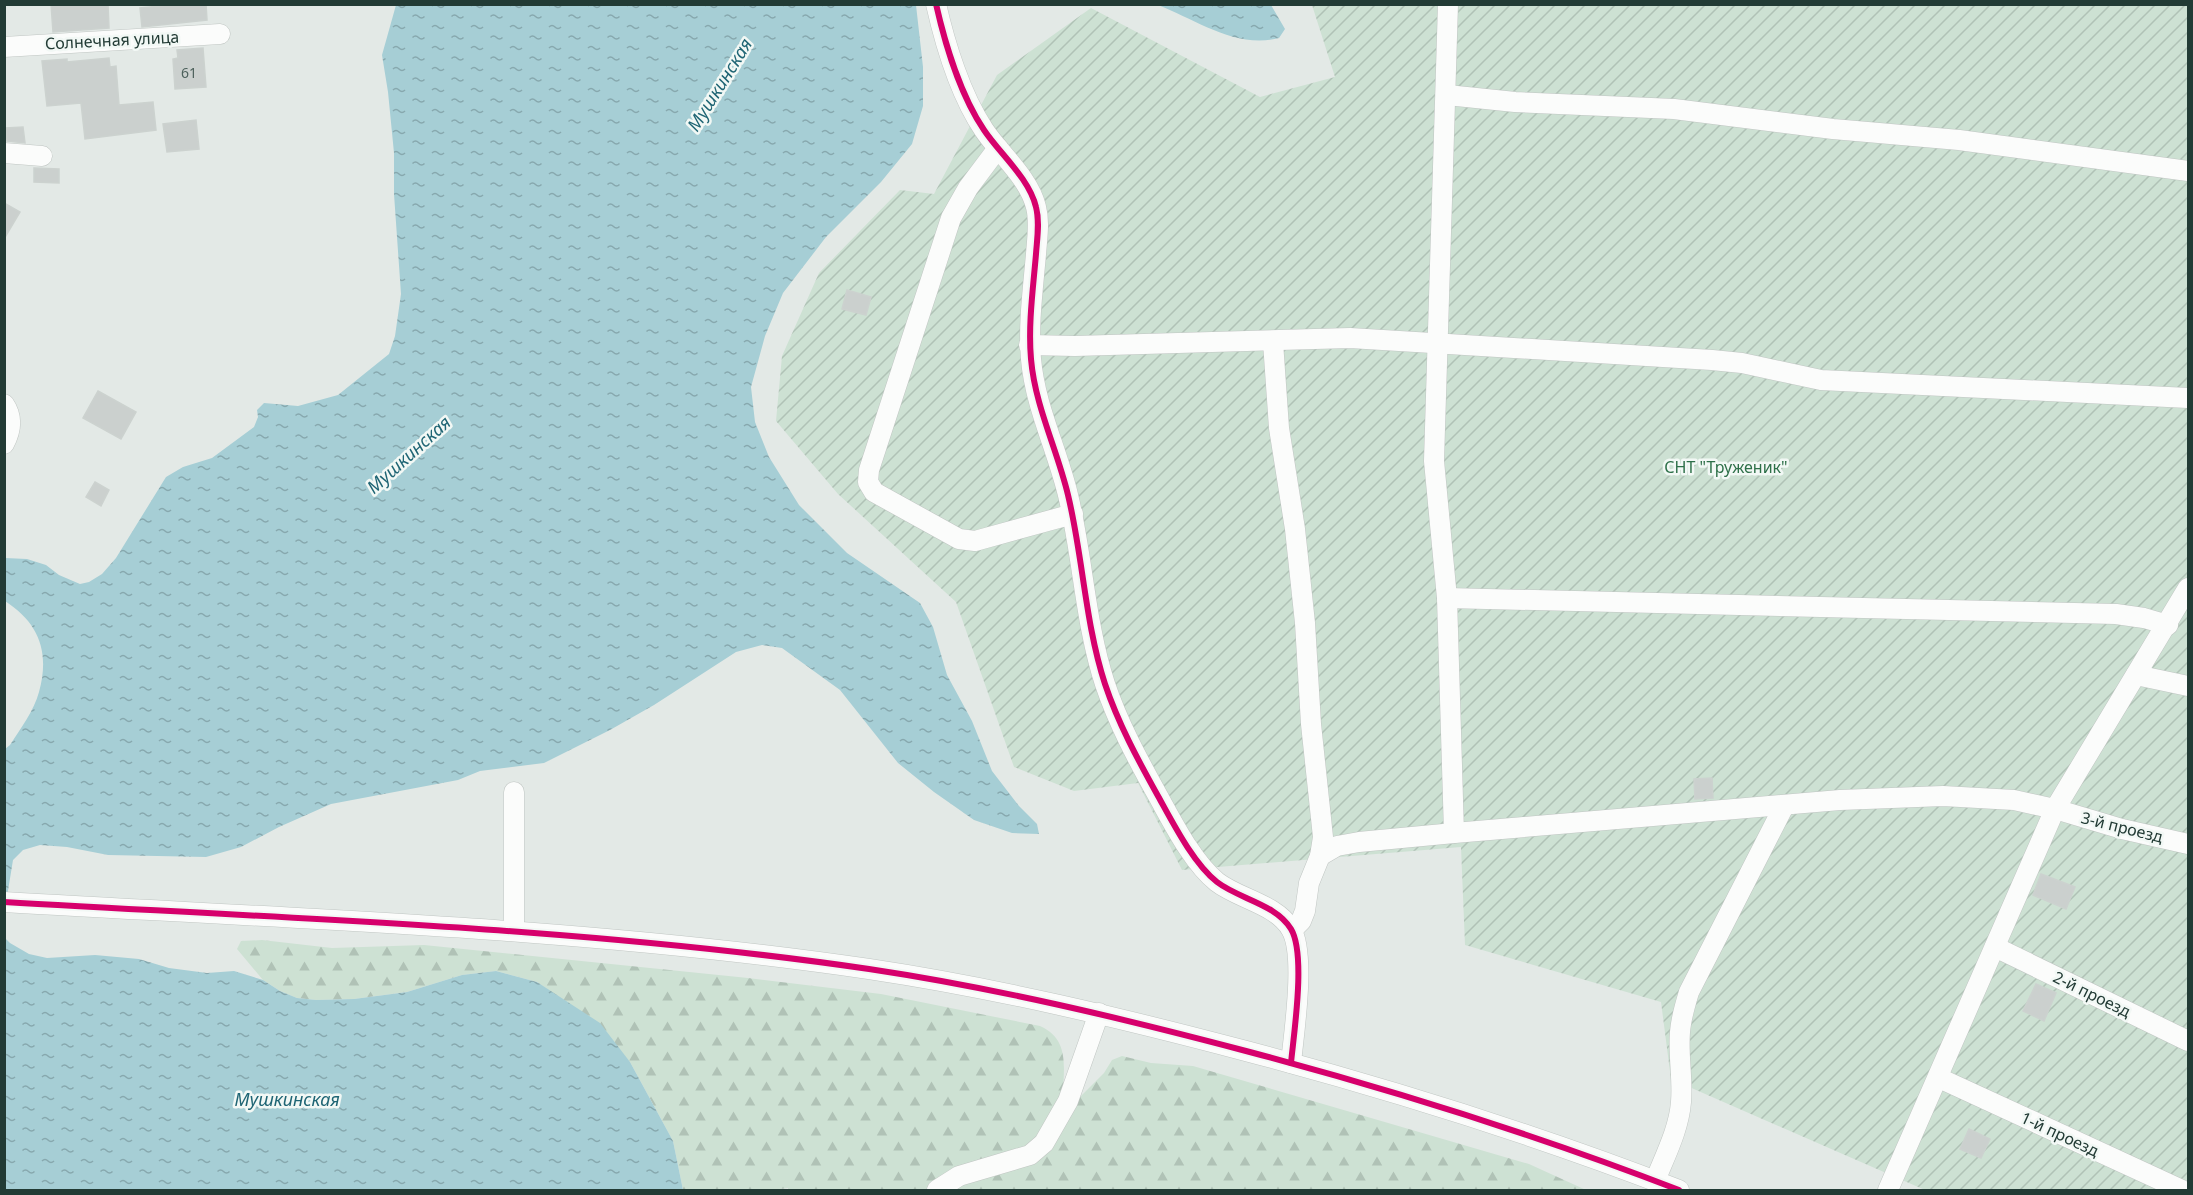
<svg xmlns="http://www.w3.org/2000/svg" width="2193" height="1195" font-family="'Noto Sans',sans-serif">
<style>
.forest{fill:url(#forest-firs)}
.garden{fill:url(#garden-furrows)}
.water{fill:url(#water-ripples)}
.building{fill:#cbd0ce;stroke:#ccd2cf;stroke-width:1.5}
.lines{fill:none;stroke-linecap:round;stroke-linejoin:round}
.minor-casing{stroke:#c0c6c3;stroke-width:21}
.minor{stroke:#fbfcfb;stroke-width:20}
.cycleway-casing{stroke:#f2f8f5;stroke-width:10}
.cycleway{stroke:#d6006c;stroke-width:6}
.labels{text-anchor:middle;stroke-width:5;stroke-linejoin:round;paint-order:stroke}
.number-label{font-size:14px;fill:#4d615c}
.street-label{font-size:16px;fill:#223b35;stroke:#f2f8f5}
.park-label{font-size:16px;fill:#2e7049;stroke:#f2f8f5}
.water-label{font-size:18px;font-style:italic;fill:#1f6574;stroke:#f2f8f5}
</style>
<defs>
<pattern id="forest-firs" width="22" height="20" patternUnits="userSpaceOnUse" patternTransform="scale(1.5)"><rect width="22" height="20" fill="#cde1d3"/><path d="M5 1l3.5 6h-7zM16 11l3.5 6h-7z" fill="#b0c2b6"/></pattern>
<pattern id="garden-furrows" width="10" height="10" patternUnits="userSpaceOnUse" patternTransform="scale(1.5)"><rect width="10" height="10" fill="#cde1d3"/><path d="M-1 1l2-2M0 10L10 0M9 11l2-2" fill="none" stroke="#b0c2b6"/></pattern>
<pattern id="water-ripples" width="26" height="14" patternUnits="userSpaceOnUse" patternTransform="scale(1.5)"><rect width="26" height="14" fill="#a6ced5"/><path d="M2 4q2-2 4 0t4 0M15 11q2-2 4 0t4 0" fill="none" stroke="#87a8ae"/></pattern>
</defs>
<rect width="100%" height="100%" fill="#e3e9e6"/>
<!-- forest -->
<path class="forest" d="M262 940 332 948 424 945 748 978 881 994 1040 1026C1069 1039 1064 1065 1063 1093L1079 1098 1104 1073 1112 1060 1122 1056 1151 1063 1193 1066 1529 1164 1586 1190H788V1188L774 1190H683L673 1141 630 1062 564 1001 537 982 496 971 462 975 407 992 354 999 316 1000 297 998 280 991 263 980 237 949 241 941Z"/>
<!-- garden -->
<polygon class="garden" points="1312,5 2188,5 2188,1190 1925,1190 1671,1079 1661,1002 1465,945 1461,847 1182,870 1138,783 1074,791 1014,767 956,602 838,494 776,421 782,356 819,273 900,190 934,194 997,75 1091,8 1260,97 1335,77"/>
<!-- water -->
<g class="water">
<path d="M396 5H916L923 67V106L912 144 881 182 826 237 783 293 765 336 751 387 755 422 769 457 799 505 847 553 920 603 933 627 947 675 972 721 992 771 1019 806 1037 824 1039 834 1012 833 974 820 934 792 898 763 840 690 782 648 762 645 736 652 654 705 610 730 544 763 480 771 458 780 331 804 279 827 241 847 206 857 108 855 67 847 40 845 23 850 13 860 5 909V749L10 745C20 729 34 711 39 692 50 652 39 623 5 601V558L27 559 46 565 59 575 80 584 89 582 102 574 116 558 166 477 183 467 212 458 254 427 258 417 257 410 264 403 298 406 338 395 389 354 395 336 401 294 394 194V153L388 92 382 55Z"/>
<path d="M1158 5H1271L1285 29 1279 38C1235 49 1197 20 1158 5Z"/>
<polygon points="4,937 10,943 29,954 47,958 95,955 139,959 169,968 207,973 234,971 263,980 280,991 297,998 316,1000 354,999 407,992 462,975 496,971 537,982 600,1023 630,1062 673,1141 683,1190 5,1190"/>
</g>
<!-- building -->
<g class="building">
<polygon points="51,4 108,4 109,28 53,32"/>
<polygon points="180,4 206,4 207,20 142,27 140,8"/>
<polygon points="203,48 206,87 175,89 173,59 178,58 177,50"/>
<polygon points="109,58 110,67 116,66 119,105 153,102 156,130 85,139 81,103 47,106 42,61 67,59 67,62"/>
<polygon points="196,120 199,149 167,152 163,124"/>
<polygon points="23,127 25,143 7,141 6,128"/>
<polygon points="34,168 59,169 59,183 34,182"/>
<polygon points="4,203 20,212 4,239"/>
<polygon points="847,290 871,297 866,315 842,309"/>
<polygon points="98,391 136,412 121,439 83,418"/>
<polygon points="95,482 109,490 101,506 86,497"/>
<polygon points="1712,778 1713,798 1695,799 1694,779"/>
<polygon points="2041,874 2075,887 2066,909 2033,895"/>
<polygon points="2036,984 2056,993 2044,1021 2023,1011"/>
<polygon points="1969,1129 1990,1139 1981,1158 1960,1149"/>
</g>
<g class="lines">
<defs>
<g id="minor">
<path d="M936 4C945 44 961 96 984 130 1000 154 1029 178 1036 207 1040 222 1037 239 1036 254 1033 289 1028 325 1031 359 1035 406 1057 449 1068 495 1083 557 1085 623 1105 684 1118 723 1138 760 1158 796 1173 823 1193 863 1217 882 1239 899 1276 904 1291 929 1306 954 1294 1032 1291 1063"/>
<polyline points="1448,4 1434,461 1447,598 1454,833"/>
<polyline points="4,47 220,34"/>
<polyline points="1447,95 1515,102 1674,109 1833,129 1959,140 2188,171"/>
<polyline points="998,148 968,188 951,218 869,470 868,482 874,492 959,539 975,541 1073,514"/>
<polyline points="4,153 42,156"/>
<polyline points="1273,342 1279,428 1295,529 1305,623 1311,724 1323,837 1320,856 1309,883 1305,911 1301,921 1292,930"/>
<polyline points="1029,345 1075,346 1350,338 1712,360 1742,363 1821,380 2188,398"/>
<path d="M4 404C13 417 11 431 4 444"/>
<polyline points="1447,598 2116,614 2144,618 2168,625"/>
<polyline points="2136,675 2188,686"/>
<polyline points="514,792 514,931"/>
<polyline points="1320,856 1337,846 1359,842 1454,833 1840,800 1943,796 2014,800 2055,809 2122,829 2188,844"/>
<path d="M4 902C293 919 582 927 869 969 996 988 1121 1018 1246 1051 1393 1090 1537 1135 1679 1190"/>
<polyline points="1995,947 2188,1041"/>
<polyline points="1939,1078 2182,1190"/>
<path d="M1655 1181C1665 1156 1679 1129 1681 1102 1683 1079 1678 1055 1680 1032 1681 1018 1685 1005 1689 992L1784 806"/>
<polyline points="937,1190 959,1176 1030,1155 1044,1143 1068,1101 1099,1013"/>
<polyline points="1888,1190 2055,809 2188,588"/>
</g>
</defs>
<!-- minor casing -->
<use href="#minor" class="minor-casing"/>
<!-- minor -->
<use href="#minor" class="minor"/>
<defs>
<g id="cycleway">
<path d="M936 4C945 44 961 96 984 130 1000 154 1029 178 1036 207 1040 222 1037 239 1036 254 1033 289 1028 325 1031 359 1035 406 1057 449 1068 495 1083 557 1085 623 1105 684 1118 723 1138 760 1158 796 1173 823 1193 863 1217 882 1239 899 1276 904 1291 929 1306 954 1294 1032 1291 1063"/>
<path d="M4 902C293 919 582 927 869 969 996 988 1121 1018 1246 1051 1393 1090 1537 1135 1679 1190"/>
</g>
</defs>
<!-- cycleway casing -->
<use href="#cycleway" class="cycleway-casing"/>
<!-- cycleway -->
<use href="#cycleway" class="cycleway"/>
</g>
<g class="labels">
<!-- number labels -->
<g class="number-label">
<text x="189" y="78">61</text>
</g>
<!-- street labels -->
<g class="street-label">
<text transform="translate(112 40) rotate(-3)" y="6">Солнечная улица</text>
<text transform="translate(2122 827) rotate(14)" y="6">3-й проезд</text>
<text transform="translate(2092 994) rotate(26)" y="6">2-й проезд</text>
<text transform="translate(2060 1134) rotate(25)" y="6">1-й проезд</text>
</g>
<!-- park labels -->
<g class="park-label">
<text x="1726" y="473">СНТ "Труженик"</text>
</g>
<!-- water labels -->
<g class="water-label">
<text transform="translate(720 85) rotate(-58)" y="6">Мушкинская</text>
<text transform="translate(409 455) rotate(-42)" y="6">Мушкинская</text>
<text x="287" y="1106">Мушкинская</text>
</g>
</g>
<!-- border -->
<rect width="2193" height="1195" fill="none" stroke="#223b35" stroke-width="12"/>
</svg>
